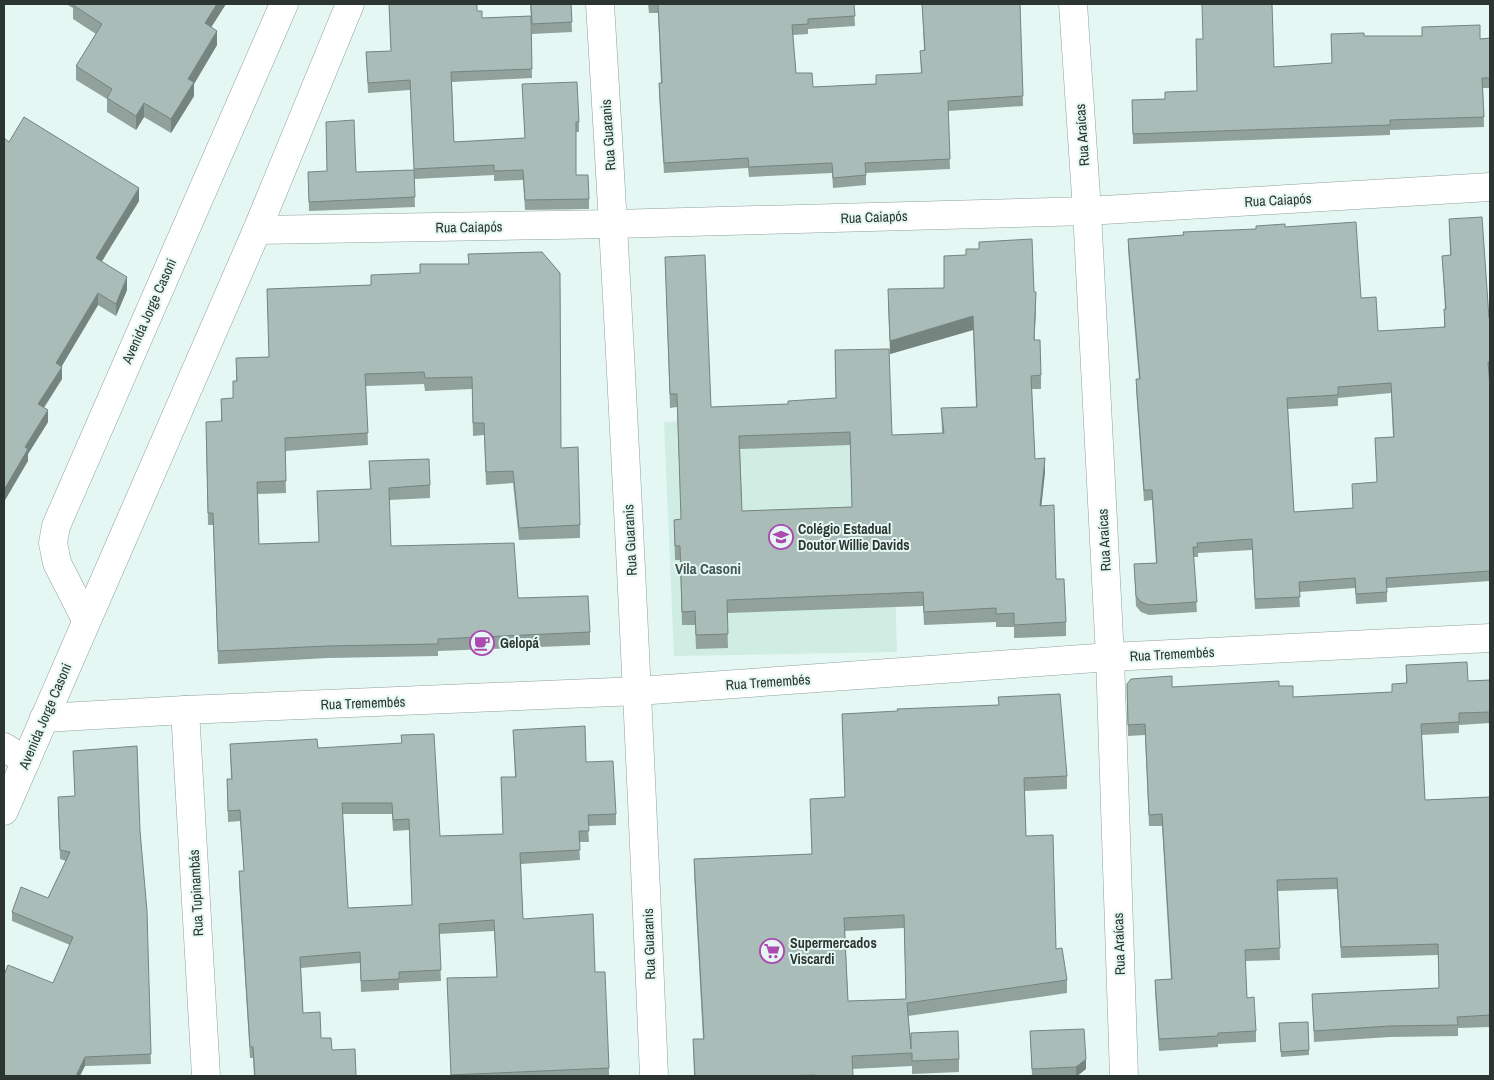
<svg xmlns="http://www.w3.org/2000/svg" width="1494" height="1080" font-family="'Archivo Narrow',sans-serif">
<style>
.built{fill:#d0ede4}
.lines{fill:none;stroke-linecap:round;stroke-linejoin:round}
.minor-casing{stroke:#8fa19c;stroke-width:29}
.minor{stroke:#fff;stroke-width:28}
.wall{fill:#91a29d;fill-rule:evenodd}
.shaded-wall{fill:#768480}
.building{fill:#a9bcb7;stroke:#768480;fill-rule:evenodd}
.labels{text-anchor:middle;stroke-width:4;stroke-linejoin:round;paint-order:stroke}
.street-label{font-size:14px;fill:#2d3532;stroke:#e4f7f2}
.poi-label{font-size:14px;font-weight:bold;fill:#2d3532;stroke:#e4f7f2;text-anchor:start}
.neighbourhood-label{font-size:15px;font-weight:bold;fill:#465652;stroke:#e4f7f2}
</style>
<rect width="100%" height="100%" fill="#e4f7f2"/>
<!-- built -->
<polygon class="built" points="890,409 897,652 674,656 664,422"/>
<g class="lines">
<defs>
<g id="minor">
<path d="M600 4C622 361 639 719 654 1076"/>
<polyline points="1073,4 1087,211 1110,657 1124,1076"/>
<polyline points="257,230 614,224 1087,211 1490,187"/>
<polyline points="86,620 57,563 53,543 56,526 284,4"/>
<polyline points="185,710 206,1076"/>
<polyline points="44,718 185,710 638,691 1110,657 1490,638"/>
<polyline points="4,747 26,761"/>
<polyline points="4,811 257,230 350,4"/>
</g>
</defs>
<!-- minor casing -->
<use href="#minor" class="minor-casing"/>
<!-- minor -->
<use href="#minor" class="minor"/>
</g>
<!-- wall -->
<g class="wall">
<polygon points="66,4 226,4 211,27 217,45 194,84 194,96 171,133 144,117 136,130 107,112 107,99 76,80 76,66 96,34 73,19 73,8"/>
<polygon points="389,4 477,4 477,11 482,18 531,16 532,78 452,82 454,142 525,138 522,84 579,122 579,132 576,132 576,175 589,199 589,209 525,210 523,180 494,181 494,175 414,179 415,207 309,211 308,172 356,172 414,170 410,90 368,93 366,52 391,51"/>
<polygon points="530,4 571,4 572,32 532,34"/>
<polygon points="648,4 854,4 855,26 808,29 808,34 793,35 796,73 813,87 876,84 921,73 920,51 924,50 922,4 1020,4 1023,106 948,111 950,169 866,173 866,185 833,188 832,173 749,177 748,168 664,173 659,93 659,83 661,83 658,13 649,13"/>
<polygon points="1364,36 1480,39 1490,38 1490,88 1483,88 1484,127 1390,130 1390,135 1133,144 1132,100 1165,99 1197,91 1274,67 1332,63"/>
<polygon points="9,142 139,201 101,262 127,290 116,316 98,305 61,367 62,379 44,408 48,422 28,454 28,461"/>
<path d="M1449 219 1489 318H1490V372H1489L1490 386V581L1387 588V602L1356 604 1355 588 1299 592 1300 607 1255 609 1252 550 1198 553V557H1193L1197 612 1149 615 1141 612 1136 606 1134 564 1156 563 1152 500 1144 501 1136 389V379H1139L1128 250V239L1285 227 1361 298 1378 331 1444 327V309H1445L1442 256 1450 255ZM1391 393 1393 437 1375 438 1377 482 1353 508 1294 512 1288 409 1338 406V398Z"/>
<path d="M979 242 1034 292 1036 305 1034 340 1041 375V389H1032L1035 459 1045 472 1041 506 1056 579 1066 622V636L1014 638V627H996V622L924 625 923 606 727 613 728 648 696 649 695 625H682L680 560H675L674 520 681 519 677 407 670 408 665 257 711 407 788 404 836 398 835 350 892 435 942 433 941 408 976 407 973 330 890 354 888 303 944 288 966 255 979 249ZM850 445 852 507 742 511 740 449Z"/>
<polygon points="371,275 561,448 580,525 580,538 519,540 513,483 486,485 484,435 473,436 472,389 425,391 424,384 366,386 368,445 285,451 286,493 258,494 259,544 319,542 317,491 370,489 369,461 430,485 430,498 389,500 391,546 518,598 590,632 590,645 438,651 438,656 328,658 218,664 213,525 208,525 206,434 221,421 221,399 233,398 236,381 236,358 269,357 267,289 371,285"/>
<polygon points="1406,665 1468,681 1490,680 1490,723 1459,725 1459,733 1422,735 1425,800 1490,797 1490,1027 1458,1028 1458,1036 1390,1037 1314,1042 1312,994 1439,988 1438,955 1341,958 1337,889 1278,891 1280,960 1245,961 1247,998 1256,1031 1256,1042 1218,1044 1218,1047 1159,1051 1155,991 1155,980 1171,979 1162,826 1149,826 1145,735 1128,736 1127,684 1172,687 1279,686 1293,697 1392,692 1406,683"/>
<path d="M842 714 1067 776V789L1025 791 1026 836 1056 949 1067 980V993L908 1016 911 1040 959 1059V1072L912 1074V1066L852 1069 853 1076H694L693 1039H703L694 872V859L812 854 810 799 845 797ZM904 928 906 999 848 1001 845 931Z"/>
<path d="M513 730 586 762 616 814V825L588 826 589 842H579L580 860 521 864 523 919 595 972 609 1068V1076H451L447 978 497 977 494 931 439 934 441 981 399 983V990L361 992 360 963 301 968 303 1013 321 1038 356 1076H254L253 1058H250L239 882V871H244L240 821 228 822 227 779H231L230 744 318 748 440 836 503 834 501 777H515ZM343 814H392L393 831 409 830 412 905 348 908Z"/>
<polygon points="73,751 140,831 151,1064 85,1066 53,983 70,945 12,921 12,912 48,898 66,861 60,859 58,807 75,796"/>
<polygon points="1308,1022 1309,1055 1281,1057 1279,1028"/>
<polygon points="1030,1031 1086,1069 1077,1076 1032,1076"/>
</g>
<!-- shaded-wall -->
<g class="shaded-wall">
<polygon points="217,4 226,4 205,37 205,23"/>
<polygon points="217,31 217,45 194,84 194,96 171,133 171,119 188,79"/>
<polygon points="144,103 144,117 136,130 136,116"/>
<polygon points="139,188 139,201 96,271 96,258"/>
<polygon points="127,277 127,290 116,316 116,304"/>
<polygon points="1036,292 1036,305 1034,354 1034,340"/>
<polygon points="98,293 98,305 56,376 56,363"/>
<polygon points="973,316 973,330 890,354 890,341"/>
<polygon points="62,367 62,379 38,416 38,404"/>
<polygon points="48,410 48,422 28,454 28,461 4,502 4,490 25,447"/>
<polygon points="1045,458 1045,472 1040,520 1040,506"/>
<polygon points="5,506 5,519 4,521 4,508"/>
<polygon points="85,1057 85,1066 80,1076 76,1076"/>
<polygon points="1086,1059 1086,1069 1077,1076 1076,1076 1076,1067"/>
</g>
<!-- building -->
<g class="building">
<polygon points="73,4 217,4 205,23 217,31 188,79 194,82 171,119 144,103 136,116 107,98 112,89 76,66 102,24 73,5"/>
<polygon points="389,4 477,4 477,11 482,11 482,18 531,16 532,69 451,72 454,142 525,138 522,84 577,82 579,122 576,122 576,175 588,175 589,199 525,200 523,170 494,171 494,165 414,169 410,80 368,83 366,52 391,51"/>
<polygon points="531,4 571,4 572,22 532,24"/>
<polygon points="658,4 854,4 855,16 808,19 808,24 792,25 796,73 812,73 813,87 876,84 876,75 922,73 920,51 925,50 922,4 1020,4 1023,96 948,101 950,159 865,163 866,175 833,178 832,163 749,167 748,158 664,163 659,83 662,83"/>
<polygon points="1202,4 1272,4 1274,67 1332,63 1331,34 1364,33 1364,36 1422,36 1422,27 1480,25 1480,39 1490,38 1490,78 1482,78 1484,117 1390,120 1390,125 1133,134 1132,100 1165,99 1165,92 1197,91 1196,39 1203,39"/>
<polygon points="24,117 139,188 96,258 127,277 116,304 98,293 56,363 62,367 38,404 48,410 25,447 28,449 4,490 4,138 9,142"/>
<polygon points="354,120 356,172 414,170 415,197 309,202 308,172 327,171 326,122"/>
<path d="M1482 217 1489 318H1490V362H1488L1490 386V571L1386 578 1387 592 1356 594 1355 578 1299 582 1300 597 1255 599 1252 539 1197 543 1198 547H1193L1197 602 1149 605 1141 602 1136 596 1134 564 1157 563 1152 490H1144L1136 379H1140L1128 239 1184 235 1183 232 1256 229V226L1285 224V227L1356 222 1361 298 1376 297 1378 331 1445 327 1444 309H1446L1442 256 1451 255 1449 219ZM1391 383 1394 437 1375 438 1377 482 1352 484 1353 508 1294 512 1287 398 1338 395V387Z"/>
<path d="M1032 239 1034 292H1036L1034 340H1040L1041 375 1031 376 1035 459 1045 458 1040 506 1054 505 1056 579H1064L1066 622 1014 625V613L996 614V608L924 612 923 592 727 600 728 634 696 635 695 611 682 612 680 546H675L674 520 681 519 677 394H670L665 257 705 255 711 407 788 404V401L836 398 835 350 889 349 892 435 944 433 941 408 977 407 973 316 890 341 888 289 944 288V256L966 255V249H979V242ZM850 432 852 507 742 511 739 436Z"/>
<polygon points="542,252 560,273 561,448 578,447 580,525 519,528 513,471 486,472 484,423 473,423 472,377 425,378 424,372 365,374 368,433 285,438 286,481 257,482 259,544 319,542 317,491 371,489 369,461 429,459 430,485 389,488 391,546 514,543 518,598 588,596 590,632 438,639 438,644 328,646 218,651 213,513 208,513 206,422 222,421 221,399 233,398 233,381 237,381 236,358 269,357 267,289 371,285 371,275 420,273 420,264 469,264 468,254"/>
<polygon points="1467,662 1468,681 1490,680 1490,712 1459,713 1459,722 1421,724 1425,800 1490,797 1490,1015 1457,1017 1458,1025 1390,1026 1314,1031 1312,994 1439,988 1438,944 1341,947 1337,878 1277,880 1280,948 1245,950 1247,998 1254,997 1256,1031 1218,1033 1218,1036 1159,1039 1155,980 1172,979 1162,814 1149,815 1145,724 1128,725 1127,684 1131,679 1172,676 1172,687 1279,681 1279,686 1293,686 1293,697 1392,692 1392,684 1407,683 1406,665"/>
<path d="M1060 694 1067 776 1024 778 1026 836 1053 835 1056 949 1062 948 1067 980 907 1003 911 1049V1033L958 1031 959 1059 912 1061V1053L852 1056 853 1076H815V1075L782 1076H695L693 1039H704L694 859 812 854 810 799 845 797 842 714 898 711 897 709 999 705 998 697ZM904 915 906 999 848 1001 844 918Z"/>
<path d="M585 726 586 762 613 761 616 814 588 815 589 831H579L580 850 520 853 523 919 593 914 595 972H605L609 1068 451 1075 447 978 497 977 494 920 439 924 441 970 399 972V979L361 981 360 952 300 957 303 1013 320 1012 321 1038H331L332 1050 355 1049 356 1076H255L253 1047H250L239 871H244L240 810 228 811 227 779H232L230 744 317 739 318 748 402 743 401 735 434 734 440 836 503 834 501 777H516L513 730ZM342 803H392L393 820 409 819 412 905 348 908Z"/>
<polygon points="137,746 140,831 147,911 151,1054 85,1057 76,1076 4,1076 4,975 8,965 53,983 73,937 12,912 21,887 48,898 70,852 60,850 58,797 75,796 73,751"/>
<polygon points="1308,1022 1309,1050 1281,1052 1279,1023"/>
<polygon points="1084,1029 1086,1059 1076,1067 1032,1069 1030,1031"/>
</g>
<!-- icons -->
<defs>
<symbol id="school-ring" viewBox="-11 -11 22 22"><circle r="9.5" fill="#e4f7f2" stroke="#ad4ab1" stroke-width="1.5"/><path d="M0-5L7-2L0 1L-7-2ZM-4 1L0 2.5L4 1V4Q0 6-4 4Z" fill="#ad4ab1"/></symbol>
<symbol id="cafe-ring" viewBox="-11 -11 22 22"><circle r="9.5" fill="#e4f7f2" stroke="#ad4ab1" stroke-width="1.5"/><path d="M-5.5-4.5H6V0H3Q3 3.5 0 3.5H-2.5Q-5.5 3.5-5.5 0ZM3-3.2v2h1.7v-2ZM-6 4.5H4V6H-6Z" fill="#ad4ab1"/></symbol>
<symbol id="supermarket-ring" viewBox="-11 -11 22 22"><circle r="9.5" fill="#e4f7f2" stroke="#ad4ab1" stroke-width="1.5"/><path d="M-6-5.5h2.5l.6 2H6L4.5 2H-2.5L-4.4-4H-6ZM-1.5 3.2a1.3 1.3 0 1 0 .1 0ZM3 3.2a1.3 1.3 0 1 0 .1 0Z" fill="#ad4ab1"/></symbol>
</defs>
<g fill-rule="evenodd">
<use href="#school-ring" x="767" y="523" width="28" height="28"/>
<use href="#cafe-ring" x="468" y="629" width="28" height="28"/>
<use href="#supermarket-ring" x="758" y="937" width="28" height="28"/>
</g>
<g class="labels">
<!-- street labels -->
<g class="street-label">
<text transform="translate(608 135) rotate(-94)" y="5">Rua Guaranis</text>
<text transform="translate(1082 135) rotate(-94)" y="5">Rua Araícas</text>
<text transform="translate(1278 200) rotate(-3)" y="5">Rua Caiapós</text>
<text transform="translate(874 217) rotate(-2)" y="5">Rua Caiapós</text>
<text transform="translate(469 227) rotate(-1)" y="5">Rua Caiapós</text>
<text transform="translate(149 311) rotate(-66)" y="5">Avenida Jorge Casoni</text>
<text transform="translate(630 540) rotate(-93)" y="5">Rua Guaranis</text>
<text transform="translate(1104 540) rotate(-93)" y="5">Rua Araícas</text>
<text transform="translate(1172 654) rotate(-3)" y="5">Rua Tremembés</text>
<text transform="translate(768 682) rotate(-4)" y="5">Rua Tremembés</text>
<text transform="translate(363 703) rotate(-2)" y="5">Rua Tremembés</text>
<text transform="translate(45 716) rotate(-67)" y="5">Avenida Jorge Casoni</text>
<text transform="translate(196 893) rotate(-93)" y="5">Rua Tupinambás</text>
<text transform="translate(649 944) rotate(-92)" y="5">Rua Guaranis</text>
<text transform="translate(1119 944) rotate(-92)" y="5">Rua Araícas</text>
</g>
<!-- poi labels -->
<g class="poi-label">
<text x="798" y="534">Colégio Estadual<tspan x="798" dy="16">Doutor Willie Davids</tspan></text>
<text x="500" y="648">Gelopá</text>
<text x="790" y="948">Supermercados<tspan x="790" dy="16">Viscardi</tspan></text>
</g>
<!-- neighbourhood labels -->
<g class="neighbourhood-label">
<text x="708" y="574">Vila Casoni</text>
</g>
</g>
<!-- border -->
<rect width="1494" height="1080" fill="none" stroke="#2d3532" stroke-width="10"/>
</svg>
